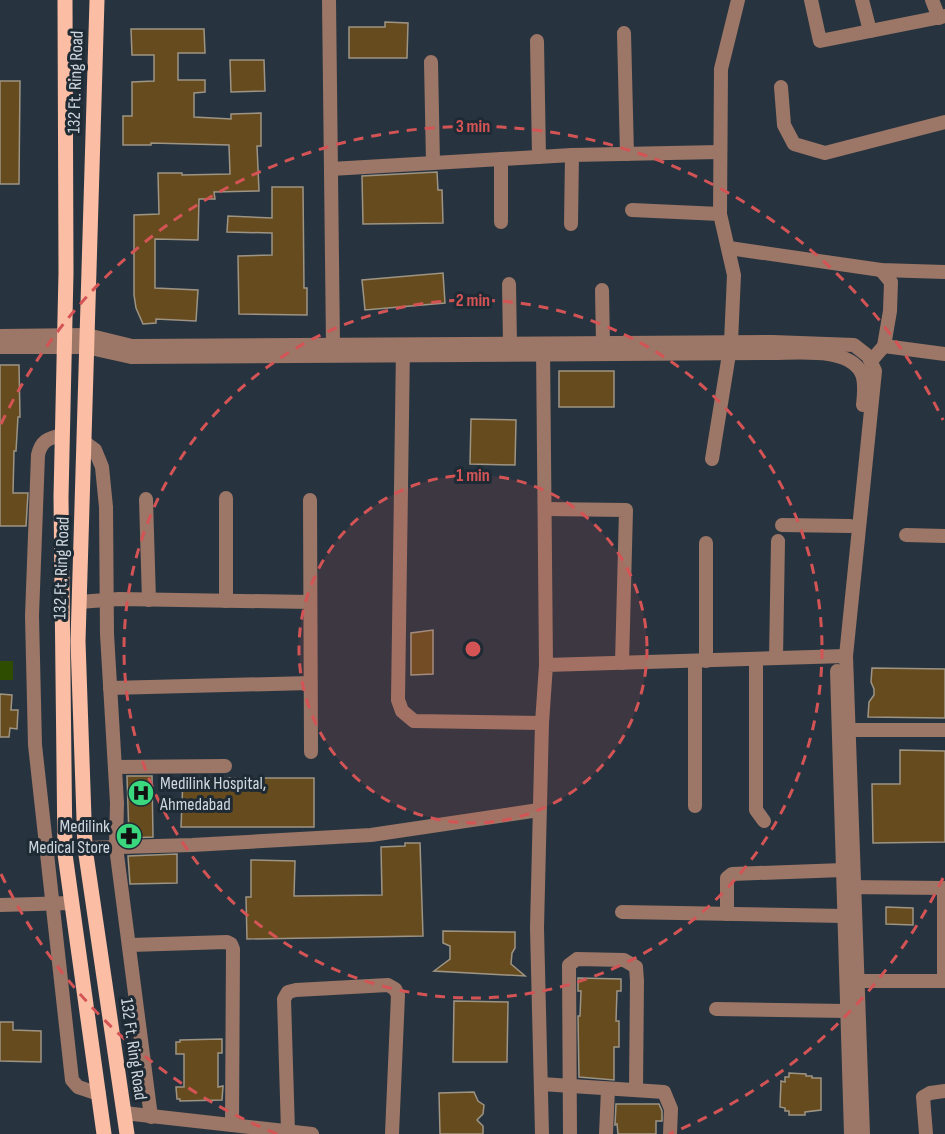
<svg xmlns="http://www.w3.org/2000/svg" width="945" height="1134" font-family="'Sofia Sans Condensed',sans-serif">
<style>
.green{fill:#2e4d00}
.building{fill:#664b1e;stroke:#9e9484;stroke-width:1.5}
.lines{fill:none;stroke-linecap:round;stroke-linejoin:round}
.minor{stroke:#9c7666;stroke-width:14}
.major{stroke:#fbbda3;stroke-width:15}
.ring{fill:none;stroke:#d45456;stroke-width:3;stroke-dasharray:10 8}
.labels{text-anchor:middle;stroke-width:6;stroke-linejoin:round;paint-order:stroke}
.street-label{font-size:18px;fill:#d0d8df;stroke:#1e2a34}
.poi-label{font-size:18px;fill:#d0d8df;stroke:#1e2a34;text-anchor:start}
.centre{fill:#d45456;stroke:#1e2a34;stroke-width:3}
.ring-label{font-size:18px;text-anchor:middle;font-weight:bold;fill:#d45456;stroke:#1e2a34;stroke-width:6;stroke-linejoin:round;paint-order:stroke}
</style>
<rect width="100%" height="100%" fill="#27343f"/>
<!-- green -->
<rect class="green" x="0" y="661" width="13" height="19"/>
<!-- building -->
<g class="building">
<polygon points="385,22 408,23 407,58 349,58 349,27 385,27"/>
<polygon points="131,29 204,29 205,53 178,53 178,80 205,80 205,92 194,93 194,117 231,119 231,114 261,113 261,146 257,146 259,191 214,192 215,199 199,199 198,240 155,239 155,288 198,290 196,321 156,319 156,323 143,324 136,308 134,295 134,215 159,214 158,173 182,173 182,175 230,174 229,145 151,143 151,145 123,145 123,116 132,116 132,82 154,81 154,55 132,55"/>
<polygon points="230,60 264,60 265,91 231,92"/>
<polygon points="0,81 20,81 19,184 0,184"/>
<polygon points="437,172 438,190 442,190 443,223 363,224 362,176"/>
<polygon points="272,187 303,187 304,288 307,288 307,315 239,314 238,256 272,255 272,233 227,232 228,216 272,218"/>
<polygon points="443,273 445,303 365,310 362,280"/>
<polygon points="0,365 19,365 20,417 18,417 16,451 14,451 13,493 28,493 26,526 0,526"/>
<rect x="559" y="371" width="55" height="36"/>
<polygon points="471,419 516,420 515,465 470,464"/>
<polygon points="433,630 433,674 411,675 411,633"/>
<polygon points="872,668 945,669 945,718 868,717 869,702 874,695 874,689 871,682"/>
<polygon points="0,694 12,695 11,710 18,710 17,729 10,728 9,737 0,737"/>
<polygon points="900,750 945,751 945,842 873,843 872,784 900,784"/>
<polygon points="127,776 152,776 153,837 129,838"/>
<polygon points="183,778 314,778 314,827 181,827"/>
<polygon points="405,843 420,843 423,936 247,939 246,897 251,897 251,860 295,861 294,896 382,895 381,847 405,846"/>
<polygon points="177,854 177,883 130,884 128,856"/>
<polygon points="886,907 913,908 913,925 886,924"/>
<polygon points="443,931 515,932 515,948 512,953 511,964 525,976 434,971 450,959 450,946 443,943"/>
<polygon points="578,978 621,979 621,991 617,991 616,1021 619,1021 619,1047 614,1047 614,1080 579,1077 578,1016 580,1016 581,991 578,991"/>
<polygon points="454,1001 508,1002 507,1062 453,1062"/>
<polygon points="0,1022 13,1022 13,1030 41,1031 41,1062 0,1061"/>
<polygon points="222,1039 222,1053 218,1053 218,1087 223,1086 222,1100 180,1101 180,1099 177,1099 176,1087 184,1087 184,1054 176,1054 176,1042 180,1042 180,1040"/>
<polygon points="789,1073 806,1074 806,1076 812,1076 812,1078 821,1078 821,1110 805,1112 805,1115 789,1115 789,1111 785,1111 785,1108 780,1107 781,1081 785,1082 785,1077 789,1077"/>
<polygon points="474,1092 478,1101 484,1105 483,1114 477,1120 483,1126 483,1134 440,1134 439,1093"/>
<polygon points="616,1104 659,1104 662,1111 662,1121 656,1121 656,1134 618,1134 617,1124 615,1125"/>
</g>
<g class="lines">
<!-- minor -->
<g class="minor">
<polyline points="329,0 333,345"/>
<polyline points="811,0 820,41 945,16"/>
<polyline points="862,0 870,31"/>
<polyline points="932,0 939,18"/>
<polyline points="624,33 627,154"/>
<polyline points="537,41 539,157"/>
<polyline points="431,62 433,163"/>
<polyline points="781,87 784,125 794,144 825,153 945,122"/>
<polyline points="501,159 501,222"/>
<polyline points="331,169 572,155 719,152"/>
<polyline points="632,210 720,214"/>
<polyline points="571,224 572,155"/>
<polyline points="729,248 881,270 945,272"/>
<polyline points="509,284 510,344"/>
<polyline points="602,290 603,343"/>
<polyline points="0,336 87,335 132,346 773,342 854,345 868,356 875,371 846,656 863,1134"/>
<polyline points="543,346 546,665"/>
<polyline points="884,346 945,354"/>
<path d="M0 347H86L131 357 773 353C798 353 847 347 861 372 866 381 864 395 863 405"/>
<polyline points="403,347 398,700 402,711 414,721 542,723"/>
<polyline points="871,361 884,346 890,311 891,282 881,270"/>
<path d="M62 435C48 438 41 441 38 455L32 616 35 745 72 1080 78 1087 99 1094"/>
<polyline points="84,442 95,450 102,467 106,507 107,634 117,803 116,847 151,1117"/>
<polyline points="712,459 731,342 734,275 720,214 721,69 738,0"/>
<polyline points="226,498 226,601"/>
<polyline points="146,499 149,600"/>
<polyline points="310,500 311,752"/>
<polyline points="545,509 626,510 622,663"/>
<polyline points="782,525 850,526"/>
<polyline points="906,535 945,536"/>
<polyline points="706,543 706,661"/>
<polyline points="79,602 119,599 310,602"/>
<polyline points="776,658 778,541"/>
<polyline points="756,659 756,810 764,821"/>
<polyline points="695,661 695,806"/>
<polyline points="837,671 851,1134"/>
<polyline points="110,688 310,683"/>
<polyline points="848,730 945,730"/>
<polyline points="115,767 225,766"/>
<polyline points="85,848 192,845 371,835 539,810"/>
<polyline points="845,887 945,888"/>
<polyline points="944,888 944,981"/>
<polyline points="0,905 72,903"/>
<polyline points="622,912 844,916"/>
<polyline points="727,914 727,878 732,874 843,870"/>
<polyline points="130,945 227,942 231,944 233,949 232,1125"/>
<polyline points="856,981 945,981"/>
<polyline points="716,1009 847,1011"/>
<polyline points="541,1084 664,1092 671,1109 670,1134"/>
<polyline points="124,1113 312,1134"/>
<polyline points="288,1131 284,999 288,992 296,990 388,985 395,989 398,995 392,1134"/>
<polyline points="542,1134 537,928 542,723 546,665 846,656"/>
<polyline points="570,1134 569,965 577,959 624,960 636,967 637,981 636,1090"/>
<polyline points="606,1134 608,1089"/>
<polyline points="926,1134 923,1097 930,1093 945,1091"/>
</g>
<!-- major -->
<g class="major">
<polyline points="65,0 66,273 61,497 65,854 104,1134"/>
<polyline points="97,0 78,641 85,848 127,1134"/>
</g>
</g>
<!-- distance rings -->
<circle cx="473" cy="649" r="174" fill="#d45456" fill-opacity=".12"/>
<g class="ring">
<circle cx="473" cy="649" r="174"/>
<circle cx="473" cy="649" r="349"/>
<path d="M943 878A523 523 0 0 1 669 1134M277 1134A523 523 0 0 1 1 874M1 424A523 523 0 0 1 943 420"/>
</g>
<!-- icons -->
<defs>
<symbol id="hospital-disc" viewBox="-11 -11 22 22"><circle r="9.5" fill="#3ad77f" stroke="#1e2a34"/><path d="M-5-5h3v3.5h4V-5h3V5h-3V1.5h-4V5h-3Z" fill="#111"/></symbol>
<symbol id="pharmacy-disc" viewBox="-11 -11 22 22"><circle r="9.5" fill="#3ad77f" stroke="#1e2a34"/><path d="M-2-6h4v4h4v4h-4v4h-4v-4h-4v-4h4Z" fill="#111"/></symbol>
</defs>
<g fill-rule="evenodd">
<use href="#hospital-disc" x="126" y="778" width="30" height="30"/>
<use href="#pharmacy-disc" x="114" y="821" width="30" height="30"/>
</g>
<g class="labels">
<!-- street labels -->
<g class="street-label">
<text transform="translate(75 82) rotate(-88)" y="6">132 Ft. Ring Road</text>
<text transform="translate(61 568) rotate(-88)" y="6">132 Ft. Ring Road</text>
<text transform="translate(134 1049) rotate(82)" y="6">132 Ft. Ring Road</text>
</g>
<!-- poi labels -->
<g class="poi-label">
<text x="160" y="789">Medilink Hospital,<tspan x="160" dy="21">Ahmedabad</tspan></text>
<text x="110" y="832" text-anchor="end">Medilink<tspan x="110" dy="21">Medical Store</tspan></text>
</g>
</g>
<circle cx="473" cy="649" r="9" class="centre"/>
<g class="ring-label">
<text x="473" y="132">3 min</text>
<text x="473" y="306">2 min</text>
<text x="473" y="481">1 min</text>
</g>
</svg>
